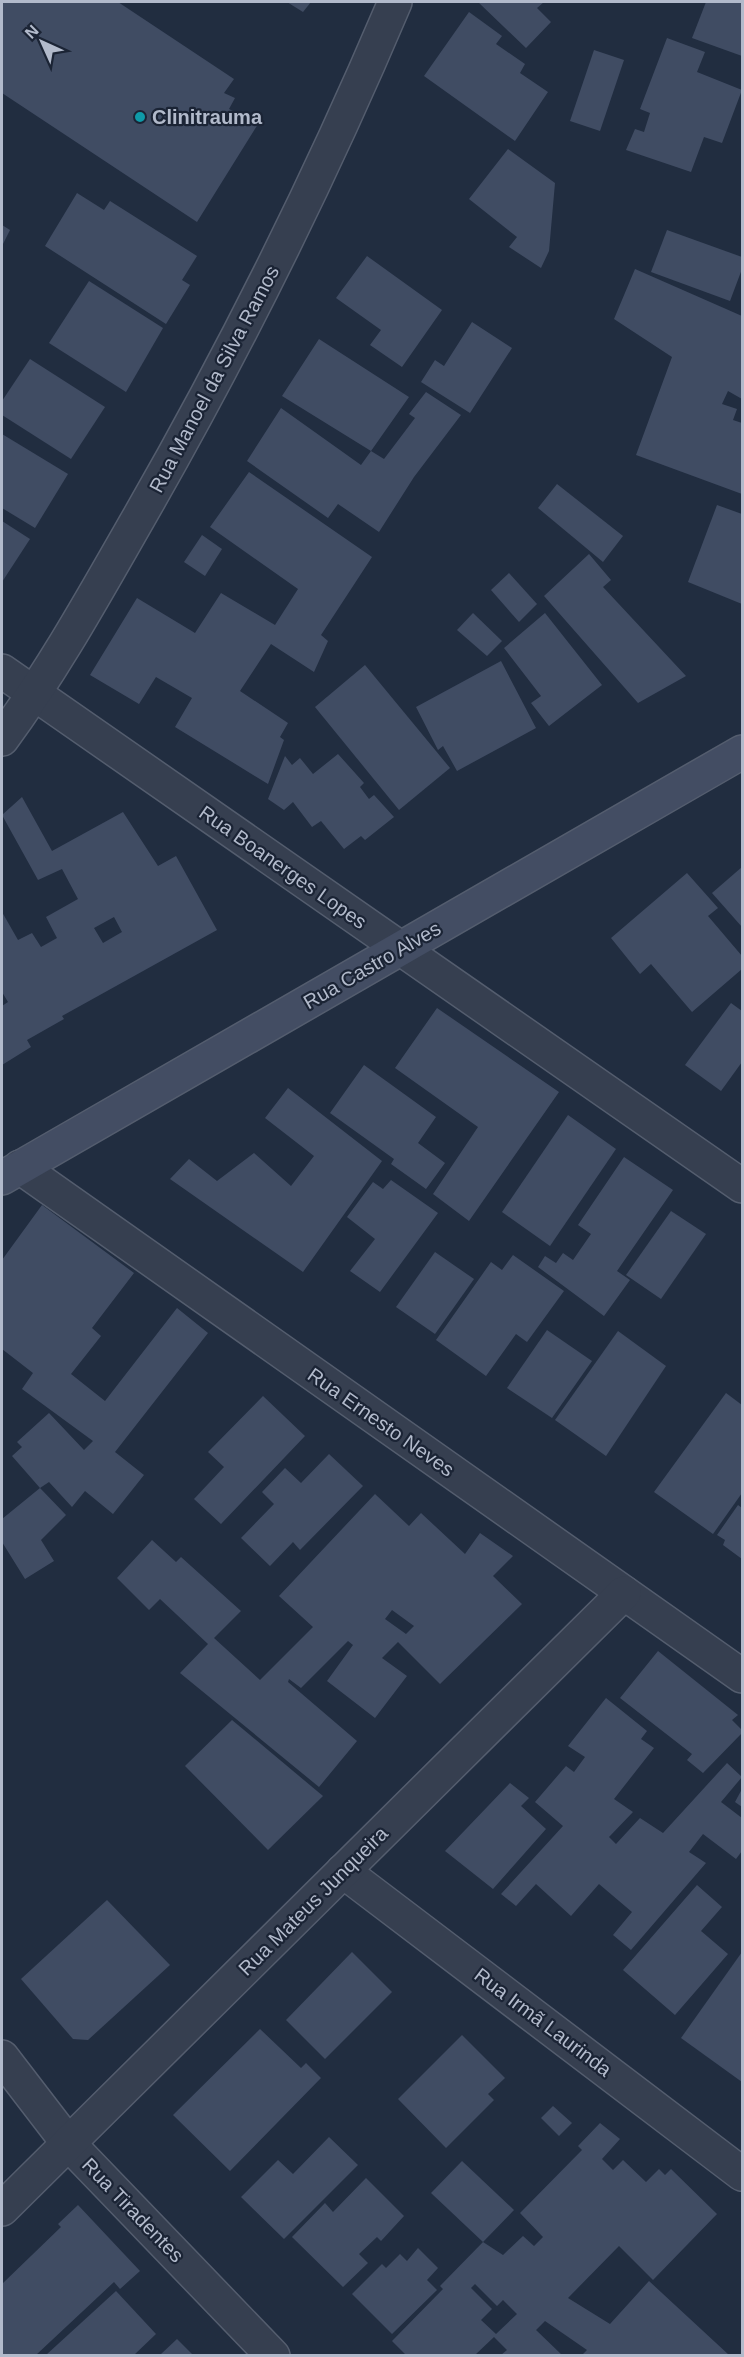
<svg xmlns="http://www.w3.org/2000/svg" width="744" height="2357" font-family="Arial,sans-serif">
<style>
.building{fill:#404c63;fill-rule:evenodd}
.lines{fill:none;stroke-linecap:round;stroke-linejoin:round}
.street-casing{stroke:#545d6e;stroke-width:36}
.secondary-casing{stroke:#545d6e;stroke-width:36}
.street{stroke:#363f50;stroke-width:33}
.secondary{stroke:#434d63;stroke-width:33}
.culture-dot{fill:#0f9aa8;stroke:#1b2435;stroke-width:2}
.labels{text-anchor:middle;stroke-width:4.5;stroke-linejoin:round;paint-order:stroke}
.poi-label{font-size:20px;font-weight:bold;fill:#b2bacb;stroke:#1b2435;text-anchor:start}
.street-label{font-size:20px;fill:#b2bacb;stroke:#1b2435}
</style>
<rect width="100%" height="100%" fill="#212d40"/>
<!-- building -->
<g class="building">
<polygon points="2,2 118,2 234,79 224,93 235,98 229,109 258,124 197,222 2,93"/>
<polygon points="287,2 311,2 303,12"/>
<polygon points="478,2 544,2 537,8 551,22 526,48"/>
<polygon points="706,2 742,2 742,56 692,38"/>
<polygon points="469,12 502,36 496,44 525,64 520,73 548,92 515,141 424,76"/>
<polygon points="667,38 705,52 697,72 742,90 722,143 704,137 691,172 626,150 635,129 644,132 650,113 640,109"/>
<polygon points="594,50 624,60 600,131 570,121"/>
<polygon points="508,149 555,183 549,251 541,268 509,247 517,237 469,199"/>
<polygon points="77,193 104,210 110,201 197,256 182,280 190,285 166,324 45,246"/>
<polygon points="2,225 10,230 2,246"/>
<polygon points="667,230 742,257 742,269 730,301 651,272"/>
<polygon points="367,256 442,310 402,367 370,345 381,330 336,298"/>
<polygon points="635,269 742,316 742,399 728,391 722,404 737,409 733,420 742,423 742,494 636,455 672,357 614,319"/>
<polygon points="89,281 163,328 126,392 49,343"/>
<polygon points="472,322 512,348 470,413 421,382 435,360 444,366"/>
<polygon points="319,339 409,397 371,451 384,459 415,418 409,414 426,392 461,415 414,477 379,532 338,504 328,518 247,461 281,408 361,465 371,451 282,396"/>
<polygon points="30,359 105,407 71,459 2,415 2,401"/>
<polygon points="2,434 68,474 35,528 2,508"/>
<polygon points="249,472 372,557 321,635 328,641 314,672 271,644 240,691 288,723 280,737 284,740 268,784 175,727 192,698 156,677 139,704 90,675 137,598 195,633 221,593 275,625 298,589 210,527"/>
<polygon points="557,484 623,536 603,562 538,508"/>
<polygon points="717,505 742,514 742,604 688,582"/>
<polygon points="2,521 30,539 2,582"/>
<polygon points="202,535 222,549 205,576 184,562"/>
<polygon points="589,554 611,580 603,587 686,676 638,703 544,596"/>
<polygon points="509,573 537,604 519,622 491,590"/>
<polygon points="473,613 502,641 487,656 457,630"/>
<polygon points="545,613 602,685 549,726 531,703 541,696 504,648"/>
<polygon points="501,661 536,728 457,771 443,746 438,750 416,707"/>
<polygon points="365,665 450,768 399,810 315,707"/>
<polygon points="338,754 364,783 360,787 369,799 374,795 394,817 365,840 361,836 344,849 321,821 312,827 293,802 284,810 268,799 285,756 292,765 300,758 313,774"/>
<path d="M22 797 52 851 123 812 158 866 176 856 217 930 62 1016 64 1019 27 1040 31 1047 2 1065V1006L8 1002 2 992V912L18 940 32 933 41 947 57 938 46 917 78 899 62 869 38 880 2 815ZM114 917 122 932 103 943 94 928Z"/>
<polygon points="742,867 742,927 712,893"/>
<polygon points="687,873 718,908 708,916 742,956 742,969 692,1012 651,964 640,974 611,938"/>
<polygon points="731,1003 742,1011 742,1062 721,1091 685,1065"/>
<polygon points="437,1008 559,1092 469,1221 433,1194 478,1127 395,1068"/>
<polygon points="364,1065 436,1117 418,1143 445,1163 426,1189 391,1164 394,1159 330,1113"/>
<polygon points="288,1088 382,1161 303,1272 170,1179 189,1159 217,1181 254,1153 291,1186 314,1156 265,1118"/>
<polygon points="568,1115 616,1149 550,1246 502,1212"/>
<polygon points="624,1157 673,1190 617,1271 630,1280 604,1316 538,1267 545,1256 556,1263 563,1253 573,1260 591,1234 578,1225"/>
<polygon points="391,1180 438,1213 380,1292 350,1271 375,1239 347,1217 373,1182 383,1189"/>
<polygon points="42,1205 134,1273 92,1328 101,1336 71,1374 105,1401 177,1308 208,1333 115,1452 144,1475 113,1514 85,1491 72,1507 49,1482 40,1488 12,1456 22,1447 17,1442 49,1413 84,1450 93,1441 22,1389 33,1373 2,1349 2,1260"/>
<polygon points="671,1211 706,1234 661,1299 626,1275"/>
<polygon points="435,1252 474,1279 435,1334 396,1307"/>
<polygon points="513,1255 564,1291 527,1342 516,1334 486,1376 436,1340 491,1262 502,1270"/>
<polygon points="547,1330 592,1361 552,1418 507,1388"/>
<polygon points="618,1331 666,1366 606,1456 555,1420"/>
<polygon points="726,1393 742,1405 742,1493 713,1534 654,1492"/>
<polygon points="263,1396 305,1436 221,1524 194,1499 224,1467 208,1452"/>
<polygon points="329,1454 363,1486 300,1550 293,1542 270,1566 241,1538 274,1504 262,1492 285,1468 301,1483"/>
<polygon points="40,1488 66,1515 41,1540 54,1561 25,1579 2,1542 2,1519"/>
<path d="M375 1494 409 1526 421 1513 465 1554 480 1533 513 1556 493 1576 522 1604 440 1684 398 1642 382 1658 407 1676 375 1718 327 1681 353 1645 348 1641 301 1688 289 1679 288 1682 357 1741 319 1787 180 1673 208 1644 160 1599 149 1610 117 1578 152 1540 176 1562 181 1557 241 1611 214 1638 260 1680 313 1627 279 1596ZM392 1610 414 1626 406 1634 385 1619Z"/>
<polygon points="738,1505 742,1508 742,1559 723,1545 725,1540 717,1535"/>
<polygon points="658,1651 738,1715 732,1720 742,1730 742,1733 703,1773 687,1760 692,1754 620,1698"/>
<polygon points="606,1698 647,1731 641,1739 654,1748 614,1799 633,1812 609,1837 616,1844 640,1818 663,1833 727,1763 742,1777 721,1802 742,1818 742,1851 736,1859 703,1834 689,1852 706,1863 631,1950 613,1935 632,1912 599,1884 571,1916 536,1884 516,1906 501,1894 563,1826 535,1802 566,1766 574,1772 585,1757 568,1746"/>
<polygon points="232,1720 323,1796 268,1850 185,1766"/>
<polygon points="510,1783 529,1798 521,1806 546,1829 493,1889 445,1851"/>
<polygon points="742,1789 742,1807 735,1802"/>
<polygon points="697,1885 722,1907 701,1931 728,1954 675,2015 623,1970"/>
<polygon points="107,1900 170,1965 88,2040 73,2039 21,1979"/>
<polygon points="352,1952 392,1992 325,2059 286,2020"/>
<polygon points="742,1952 742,2082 681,2038"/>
<polygon points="260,2029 301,2068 306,2063 321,2078 230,2171 173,2115"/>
<polygon points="462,2035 505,2078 488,2094 494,2100 446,2148 398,2099"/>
<polygon points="553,2106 572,2123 559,2136 541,2118"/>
<path d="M600 2123 620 2139 602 2159 613 2170 623 2160 646 2182 659 2169 665 2175 671 2169 717 2214 653 2280 619 2246 568 2298 610 2324 649 2281 729 2355H582L587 2350 545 2321 536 2330 562 2355H501L507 2350 494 2337 475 2355H406L392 2341 443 2289 440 2286 483 2242 503 2255 523 2236 534 2246 543 2237 520 2213 582 2150 578 2146ZM475 2284 497 2306 503 2300 517 2314 496 2334 481 2320 492 2309 471 2288Z"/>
<polygon points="329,2137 358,2165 284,2239 241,2197 278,2160 293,2174"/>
<polygon points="462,2161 514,2210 483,2242 431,2193"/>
<polygon points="366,2178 404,2216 381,2241 377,2237 359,2254 368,2263 343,2287 292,2237 325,2203 333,2212"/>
<polygon points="78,2205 140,2271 120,2289 114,2282 36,2355 2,2355 2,2284 61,2227 58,2224"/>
<polygon points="418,2248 438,2268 427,2280 437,2290 392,2334 352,2294 382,2264 386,2268 400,2254 407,2261"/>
<polygon points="116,2291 156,2334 134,2355 46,2355"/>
<polygon points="177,2339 193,2355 160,2355"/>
</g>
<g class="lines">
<defs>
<g id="street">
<polyline points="2,671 742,1186"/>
<path d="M2 739C53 670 95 594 138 519 234 352 320 179 395 2"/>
<polyline points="20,1167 742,1676"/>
<polyline points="343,1871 742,2174"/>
<polyline points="2,2057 68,2143 273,2356"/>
<polyline points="2,2209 624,1593"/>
</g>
<polyline id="secondary" points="2,1178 742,752"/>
</defs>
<!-- street casing -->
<use href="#street" class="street-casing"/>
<!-- secondary casing -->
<use href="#secondary" class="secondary-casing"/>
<!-- street -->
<use href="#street" class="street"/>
<!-- secondary -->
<use href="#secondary" class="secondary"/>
</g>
<!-- markers -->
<circle class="culture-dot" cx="140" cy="117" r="6"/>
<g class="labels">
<!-- poi labels -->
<g class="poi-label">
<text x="152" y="124">Clinitrauma</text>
</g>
<!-- street labels -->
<g class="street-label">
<text transform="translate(214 379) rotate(-62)" y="7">Rua Manoel da Silva Ramos</text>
<text transform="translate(283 867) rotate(35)" y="7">Rua Boanerges Lopes</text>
<text transform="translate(372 965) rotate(-30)" y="7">Rua Castro Alves</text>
<text transform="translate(381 1422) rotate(35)" y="7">Rua Ernesto Neves</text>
<text transform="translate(313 1901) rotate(-45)" y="7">Rua Mateus Junqueira</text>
<text transform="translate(543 2022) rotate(37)" y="7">Rua Irmã Laurinda</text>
<text transform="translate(133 2210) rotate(46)" y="7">Rua Tiradentes</text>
</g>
</g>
<!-- border -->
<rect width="744" height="2357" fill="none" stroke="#b2bacb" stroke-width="6"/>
<!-- north arrow -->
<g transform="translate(42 42) rotate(315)" stroke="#1b2435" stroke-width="4.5" paint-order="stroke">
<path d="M0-4.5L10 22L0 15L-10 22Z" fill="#b2bacb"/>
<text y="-9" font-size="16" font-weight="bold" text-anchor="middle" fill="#b2bacb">N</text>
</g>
</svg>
